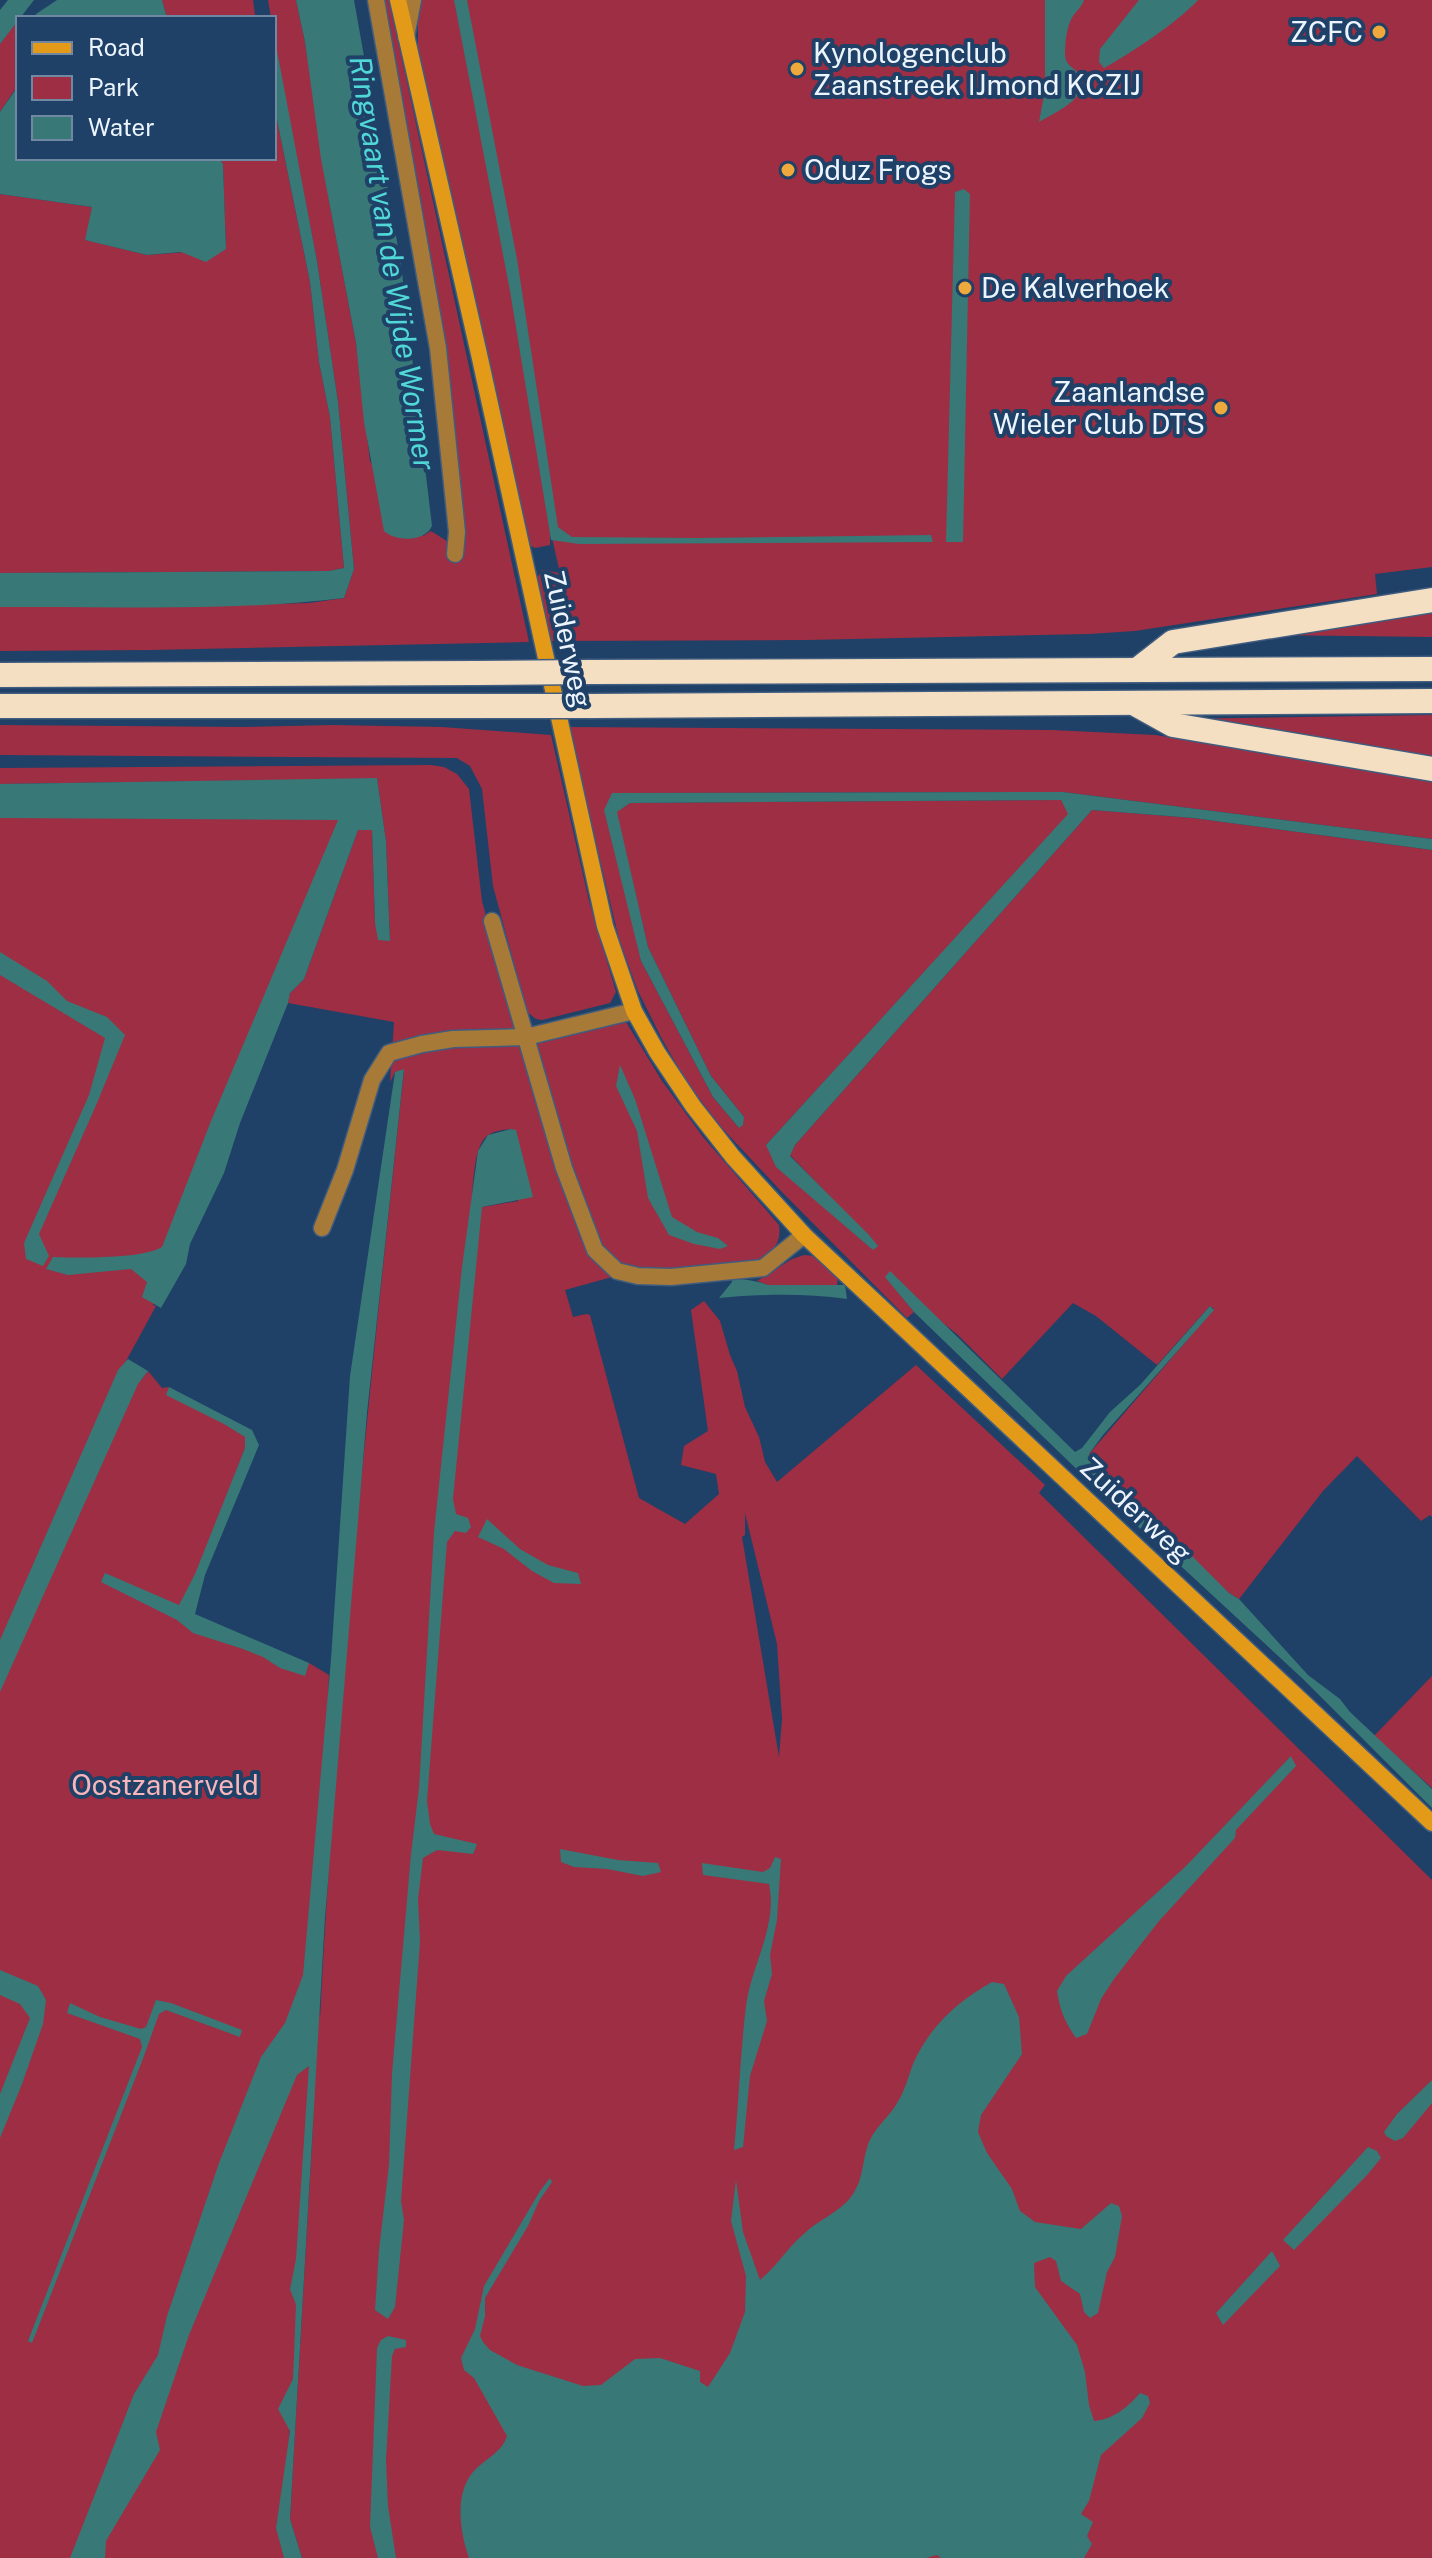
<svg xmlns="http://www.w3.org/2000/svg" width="1432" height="2558" font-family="'Public Sans',sans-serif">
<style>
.green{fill:#9e2e43;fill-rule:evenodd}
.water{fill:#387877}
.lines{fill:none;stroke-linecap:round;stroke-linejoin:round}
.street-casing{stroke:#405d7f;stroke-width:19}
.secondary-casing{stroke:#405d7f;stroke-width:19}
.highway-casing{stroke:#405d7f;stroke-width:27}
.street{stroke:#a87a38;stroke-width:16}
.secondary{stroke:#e29a18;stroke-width:16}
.highway{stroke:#f5dfc3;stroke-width:24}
.highway-bridge-casing{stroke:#405d7f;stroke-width:27;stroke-linecap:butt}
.highway-bridge{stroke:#f5dfc3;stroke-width:24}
.poi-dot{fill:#eea83c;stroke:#1f4067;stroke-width:3}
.labels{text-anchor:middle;stroke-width:8;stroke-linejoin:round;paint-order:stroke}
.poi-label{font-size:28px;fill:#ecf4fe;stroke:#1f4067;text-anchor:start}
.street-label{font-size:28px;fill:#ecf4fe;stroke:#1f4067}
.park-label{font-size:28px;fill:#f8b6bb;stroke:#1f4067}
.water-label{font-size:30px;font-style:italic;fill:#50d8d6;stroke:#1f4067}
</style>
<rect width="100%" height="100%" fill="#1f4067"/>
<!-- green -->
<g class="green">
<polygon points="162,0 253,0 255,15 251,16 251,18 167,18"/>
<polygon points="268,0 296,0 305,42 330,206 356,343 370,461 423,536 431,531 461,550 381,0 389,0 529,642 151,650 0,651 0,607 196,606 309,603 344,598 354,569 338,402 317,261 279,67 274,35 274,18 271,18"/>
<polygon points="418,0 1432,0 1432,567 1375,574 1377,594 1135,631 1089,634 806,640 550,641 537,578 542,570 560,573 550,529 550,545 535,548 527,544 418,72"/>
<polygon points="18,19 18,82 16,88 0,112 0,44"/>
<polygon points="274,105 310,282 319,362 330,417 344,568 329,571 0,573 0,194 92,207 86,240 147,255 226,249 223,164 219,158 274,158"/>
<polygon points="1432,609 1432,637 1268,635"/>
<polygon points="1432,715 1432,759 1179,719"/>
<polygon points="0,725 243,727 333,725 442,727 551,735 589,901 616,992 610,1003 542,1020 536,1019 527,1012 493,886 482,789 470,766 457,758 0,755"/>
<polygon points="568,727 1052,730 1155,735 1432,778 1432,839 1063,792 613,793 641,961 713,1097 739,1128 744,1117 711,1076 648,947 616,812 630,803 1061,800 1069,814 766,1145 877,1246 790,1155 795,1145 1092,810 1193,818 1432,850 1432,1517 1430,1515 1421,1521 1357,1456 1323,1491 1239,1599 1229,1593 1093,1462 1089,1454 1214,1309 1210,1306 1157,1365 1096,1316 1073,1303 1002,1379 958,1335 886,1277 914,1312 907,1318 780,1190 722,1128 687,1083 662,1039 638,991 619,939"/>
<path d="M431 765 444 767 457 774 469 789 482 901 522 1052 580 1237 596 1260 612 1277 565 1290 573 1317 586 1314 590 1315 639 1498 685 1524 719 1494 716 1474 681 1465 684 1446 708 1431 691 1310 704 1301 720 1321 730 1355 737 1371 745 1407 759 1437 765 1462 777 1482 916 1365 1045 1485 1039 1493 1432 1880V2558H302L290 2519 314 2108 289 2439 288 2558H0V787L265 780 0 784V768ZM377 778 386 841 390 941 375 923 372 830H358L304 979 290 993 288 1003 394 1022 390 1082 395 1072 404 1070C370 1385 336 1701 320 2018L316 1969 329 1675 309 1663 289 1660 183 1611 245 1448 248 1433 168 1390 169 1387 162 1388 148 1371 142 1379 126 1361 156 1306 153 1305ZM511 1129 516 1131 522 1159 518 1201 471 1209C473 1191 473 1148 486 1137 493 1131 502 1130 511 1129ZM745 1513 777 1644 782 1719 779 1757 742 1537 745 1535Z"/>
<path d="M618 1018 626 1022 662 1081 703 1137 779 1225C782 1245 771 1254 753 1262 723 1264 647 1277 622 1263 607 1254 599 1240 590 1225L537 1047 541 1037Z"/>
<polygon points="804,1255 814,1256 838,1276 837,1286 768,1285 757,1281 792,1259"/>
<polygon points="1432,1676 1432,1788 1374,1736"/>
</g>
<!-- water -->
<g class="water">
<polygon points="8,0 34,0 0,44 0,10"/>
<polygon points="57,0 162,0 167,18 35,18 36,14"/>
<path d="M296 0H354L401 264 432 526C425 542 396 542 384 531L364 422 356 343 321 159 305 42Z"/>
<polygon points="454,0 467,0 517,259 558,527 572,537 696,538 931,535 933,542 579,544 551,540 510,291"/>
<path d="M1045 0H1084C1082 7 1077 10 1073 16 1067 25 1065 42 1065 53 1065 65 1072 66 1078 73 1095 96 1054 113 1039 122L1045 90Z"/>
<path d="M1139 0H1198C1178 22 1131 53 1104 68L1099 62 1100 49Z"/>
<path d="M274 35 317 261 338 402 354 569 344 598C231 612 114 606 0 607V573L329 571 344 568 330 417 319 362 310 282 274 105Z"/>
<polygon points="18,82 18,158 219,158 223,164 226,249 206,262 181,252 147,255 85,240 92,207 0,194 0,112 16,89"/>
<polygon points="964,189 970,194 963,542 946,542 955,192"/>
<path d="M377 778 386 841 390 941 378 940 375 923 372 830H358L304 979 290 993 288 1003 240 1123 224 1173 190 1244 186 1264 161 1308 142 1297 147 1282 131 1269 68 1275 46 1269 53 1257C78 1258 142 1259 162 1247L211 1121 338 820 0 818V784Z"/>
<polygon points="1063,792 1432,839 1432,850 1193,818 1092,810 795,1145 790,1156 869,1235 878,1246 873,1250 776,1167 766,1145 1068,814 1061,800 630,803 617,812 648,947 711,1076 744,1117 743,1125 739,1128 713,1097 641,961 604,810 612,793"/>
<polygon points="0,952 47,981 67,1001 107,1017 125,1035 97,1103 39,1234 49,1256 43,1266 26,1259 24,1243 89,1095 105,1038 0,975"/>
<polygon points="620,1065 635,1099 672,1217 697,1232 718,1238 728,1246 720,1249 694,1244 669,1235 648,1198 637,1131 616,1086"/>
<polygon points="404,1069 367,1413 325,1918 290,2519 302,2558 284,2558 276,2528 290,2431 278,2409 293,2379 296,2305 290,2289 296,2259 309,2066 297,2075 189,2335 156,2432 160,2450 106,2541 105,2558 70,2558 134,2394 158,2355 167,2316 219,2163 261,2057 285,2023 303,1975 331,1659 350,1376 395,1072"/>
<polygon points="511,1129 516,1130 533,1197 482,1207 453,1499 456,1514 468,1518 471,1527 466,1533 455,1531 447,1542 427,1801 430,1824 434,1834 477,1844 473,1854 437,1850 423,1858 418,1899 420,1942 401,2201 404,2220 395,2307 388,2319 375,2310 379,2250 389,2165 392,2073 411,1854 419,1788 434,1532 462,1267 478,1151 488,1135"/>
<polygon points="890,1271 1075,1452 1082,1448 1110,1412 1140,1385 1210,1306 1214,1310 1103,1435 1089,1454 1093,1462 1162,1526 1229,1593 1239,1599 1308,1675 1340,1699 1350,1712 1432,1789 1432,1808 1303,1679 1092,1484 914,1312 885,1277"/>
<path d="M732 1278C744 1280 756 1280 768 1285H845L847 1299C804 1293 762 1294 719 1298L732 1282Z"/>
<polygon points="128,1359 148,1371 138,1384 0,1692 0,1640 118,1370"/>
<polygon points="169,1387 252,1430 259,1445 205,1575 195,1614 309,1663 305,1676 280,1668 263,1657 243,1649 193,1633 177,1620 101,1582 105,1573 179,1605 195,1574 245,1448 245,1437 224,1424 166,1395"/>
<polygon points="487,1519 520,1549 548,1565 578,1573 581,1584 554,1583 532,1571 504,1549 478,1537"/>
<path d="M1291 1756 1296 1766 1236 1830 1235 1838 1159 1921 1114 1979 1101 1999 1087 2034 1076 2038C1065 2022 1060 2011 1057 1991L1066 1976 1186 1866Z"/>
<polygon points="560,1849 618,1860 658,1863 661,1872 643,1876 607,1869 574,1867 561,1862"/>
<path d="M775 1857 781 1859 777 1920 770 1955 772 1974 764 2001 767 2021 750 2076 743 2147 734 2150C739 2102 740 2054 746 2006 751 1965 778 1927 769 1884L703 1875 702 1863 763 1872 770 1868Z"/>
<polygon points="0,1970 38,1986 46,2000 43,2024 22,2084 0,2138 0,2094 30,2018 20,2004 0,1995"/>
<path d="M992 1982 1004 1984 1019 2017 1022 2054 981 2115 978 2132 987 2153 1012 2189 1020 2211 1035 2222 1081 2229 1111 2203 1119 2206 1122 2216 1115 2257 1107 2272 1098 2313 1090 2318 1084 2312 1080 2294 1061 2281 1056 2261 1050 2257 1034 2263 1035 2287 1077 2345 1085 2372 1089 2405 1094 2421C1112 2420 1128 2407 1140 2393L1148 2396 1150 2403 1142 2418 1101 2455 1089 2501 1081 2514 1093 2522 1087 2536 1092 2544 1084 2558H941L937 2555 926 2558H469C460 2533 454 2494 473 2472 484 2459 501 2454 507 2436L474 2378 464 2370 461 2358 475 2329 484 2286 540 2191 550 2178 552 2182 539 2201 528 2226 485 2298V2316L480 2336 483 2342 490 2350 517 2365 583 2386 601 2385 635 2359 660 2358 700 2371V2382L708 2387 730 2353 745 2312 746 2276 731 2221 736 2180 743 2232 760 2280C777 2266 788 2247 806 2232 820 2219 842 2211 853 2194 863 2179 862 2164 867 2148 872 2129 888 2119 897 2103 905 2091 908 2077 913 2064 929 2027 958 2001 992 1982Z"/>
<polygon points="156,2000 171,2003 242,2030 240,2037 166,2010 159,2014 144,2056 32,2343 28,2341 142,2047 140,2039 67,2013 70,2003 100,2017 141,2029 146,2027"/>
<polygon points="1432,2080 1432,2103 1403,2138 1395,2141 1386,2136 1384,2132 1397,2114"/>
<polygon points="1368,2147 1377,2151 1381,2158 1368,2174 1294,2250 1283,2240"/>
<polygon points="1272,2251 1280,2266 1223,2325 1216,2313"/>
<polygon points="388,2336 406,2340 406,2347 395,2349 392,2356 386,2460 388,2506 396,2558 378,2558 370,2527 377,2348 381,2340"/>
</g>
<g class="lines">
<defs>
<g id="street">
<polyline points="376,0 438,348 457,532 455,554"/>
<polyline points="406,37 413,0"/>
<polyline points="492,921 564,1168 595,1250 617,1271 638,1276 671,1277 763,1268 804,1235"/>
<polyline points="322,1228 345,1170 372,1080 389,1053 422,1044 453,1039 526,1037 634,1011"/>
</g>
<polyline id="secondary" points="398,0 479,354 605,926 634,1011 657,1052 693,1106 733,1157 804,1235 1432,1823"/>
<g id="highway">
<polyline points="1137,670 1173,642 1432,600"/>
<polyline points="590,672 1432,669"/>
<polyline points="0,675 476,673"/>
<polyline points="1137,705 1173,725 1432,769"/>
<polyline points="0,706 481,706"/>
<polyline points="592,706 1432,701"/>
</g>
</defs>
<!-- street casing -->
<use href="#street" class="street-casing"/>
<!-- secondary casing -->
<use href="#secondary" class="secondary-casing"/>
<!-- highway casing -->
<use href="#highway" class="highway-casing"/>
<!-- street -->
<use href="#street" class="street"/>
<!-- secondary -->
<use href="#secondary" class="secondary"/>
<!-- highway -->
<use href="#highway" class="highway"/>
<defs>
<g id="highway-bridge">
<polyline points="476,673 590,672"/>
<polyline points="481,706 592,706"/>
</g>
</defs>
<!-- highway-bridge casing -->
<use href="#highway-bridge" class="highway-bridge-casing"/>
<!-- highway-bridge -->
<use href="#highway-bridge" class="highway-bridge"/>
</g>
<!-- markers -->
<g class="poi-dot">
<circle cx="1379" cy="32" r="8"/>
<circle cx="797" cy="69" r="8"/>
<circle cx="788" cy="170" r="8"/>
<circle cx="965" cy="288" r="8"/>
<circle cx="1221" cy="408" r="8"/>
</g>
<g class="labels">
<!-- poi labels -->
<g class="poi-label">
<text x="1363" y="42" text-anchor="end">ZCFC</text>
<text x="813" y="63">Kynologenclub<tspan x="813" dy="32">Zaanstreek IJmond KCZIJ</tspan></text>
<text x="804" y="180">Oduz Frogs</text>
<text x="981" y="298">De Kalverhoek</text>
<text x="1205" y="402" text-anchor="end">Zaanlandse<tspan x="1205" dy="32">Wieler Club DTS</tspan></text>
</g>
<!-- street labels -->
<g class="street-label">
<text transform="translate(568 639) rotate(78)" y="10">Zuiderweg</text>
<text transform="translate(1136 1510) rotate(43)" y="10">Zuiderweg</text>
</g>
<!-- park labels -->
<g class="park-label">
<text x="165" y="1795">Oostzanerveld</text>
</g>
<!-- water labels -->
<g class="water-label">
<text transform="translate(392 263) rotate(81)" y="10">Ringvaart van de Wijde Wormer</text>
</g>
</g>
<!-- legend -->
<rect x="16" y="16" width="260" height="144" fill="#1f4067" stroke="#7188a3" stroke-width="2"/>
<rect x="32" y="42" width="40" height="12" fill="#e29a18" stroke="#7188a3" stroke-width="2"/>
<text x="88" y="56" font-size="24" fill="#ecf4fe">Road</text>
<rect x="32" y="76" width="40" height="24" fill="#9e2e43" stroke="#7188a3" stroke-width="2"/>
<text x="88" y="96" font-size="24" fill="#ecf4fe">Park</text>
<rect x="32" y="116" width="40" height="24" fill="#387877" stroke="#7188a3" stroke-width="2"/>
<text x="88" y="136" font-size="24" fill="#ecf4fe">Water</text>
</svg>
